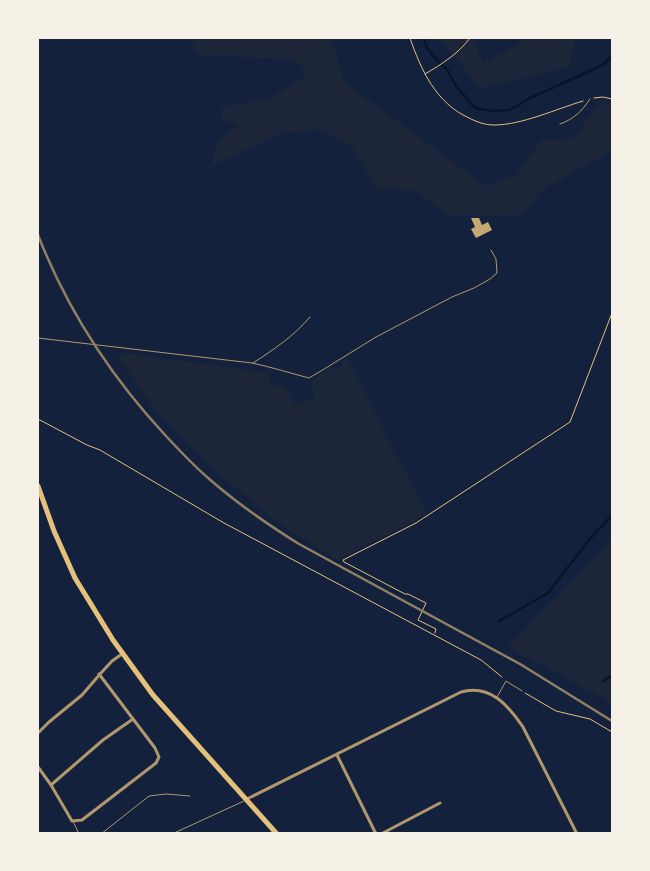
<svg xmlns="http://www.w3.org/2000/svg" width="650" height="871" font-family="Arial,sans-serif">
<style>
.green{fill:#1d2539}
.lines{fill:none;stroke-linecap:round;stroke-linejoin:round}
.stream{stroke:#0b132b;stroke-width:2.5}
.building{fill:#c6a872}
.path{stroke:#e5c07b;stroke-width:1}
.service{stroke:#b1986c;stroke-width:1}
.minor{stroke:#b1986c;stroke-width:3}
.primary{stroke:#e5c07b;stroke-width:5}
.rail{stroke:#918062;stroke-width:2.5}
</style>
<rect width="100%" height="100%" fill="#14213d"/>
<!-- green -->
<g class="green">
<polygon points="197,38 331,38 345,83 486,186 517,175 540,141 575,138 599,102 612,105 612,150 541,191 524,215 449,216 415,190 377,189 352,146 317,129 282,133 211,166 218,142 239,124 222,120 222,107 268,99 305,76 302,65 291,59 204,56 192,49"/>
<polygon points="439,38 474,38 483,64 523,41 522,38 575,38 569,67 480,88"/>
<path d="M125 353 268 373 269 386 284 385 295 405 310 398 315 399 310 384C315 378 321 372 329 369 334 368 337 368 342 366V361L347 358 427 514 338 560 281 525 224 478 189 445 154 408 117 356Z"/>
<polygon points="612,540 612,703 508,647"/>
</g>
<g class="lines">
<!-- stream -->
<g class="stream">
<polyline points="423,38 427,47 432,55 448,71 456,86 473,106 480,109 492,111 508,110 517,106 528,99 592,70 604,64 612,56"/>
<polyline points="499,621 548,593 589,540 612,515"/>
<polyline points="603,681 609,677 612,677"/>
</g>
</g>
<!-- building -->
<polygon class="building" points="471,218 479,218 482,225 488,222 492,230 476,238 471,229 475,227"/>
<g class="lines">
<!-- path -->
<g class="path">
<path d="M410 38C421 70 436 103 469 118 477 122 485 125 494 125 522 125 556 109 583 101"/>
<path d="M425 74C442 64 458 54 470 38"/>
<polyline points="594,98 603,97 612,99"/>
<polyline points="38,419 87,445 100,450 224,523 481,660 502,677"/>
<polyline points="435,633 436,629 418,620 426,603 408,594 405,594 344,562 343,560 416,523 570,422 612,313"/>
<polyline points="525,693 556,711 590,719 612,732"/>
</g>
<!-- service -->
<g class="service">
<path d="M560 124C574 119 582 111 590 99"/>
<path d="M38 338 252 363C271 367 290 373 309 378L321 371 376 337 452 297 474 288 490 279 497 273 496 259 491 250"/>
<path d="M253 363C273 350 294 336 310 317"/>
<polyline points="497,697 506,681 522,691"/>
<polyline points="73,821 79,834"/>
<polyline points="101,834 149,796 166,794 190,796"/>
<polyline points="172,834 244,801"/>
</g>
<!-- minor -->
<g class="minor">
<polyline points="38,733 49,722 82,695 101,673 112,661 122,654"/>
<polyline points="337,755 376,834"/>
<polyline points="38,767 51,785 72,821 82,820 156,763 159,757 155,748 99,674"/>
<polyline points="51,785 103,740 133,719"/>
<path d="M247 799 461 692C490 684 508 705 523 727L577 834"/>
<polyline points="381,834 440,803"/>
</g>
<!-- primary -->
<polyline class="primary" points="38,486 54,531 75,578 113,640 153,695 277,834"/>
<!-- rail -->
<path class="rail" d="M38 235C67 309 112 378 166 436 179 450 192 464 207 477 235 502 267 524 299 544L520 664 612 721"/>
</g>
<!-- border -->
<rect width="650" height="871" fill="none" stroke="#f6f1e7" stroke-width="78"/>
</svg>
